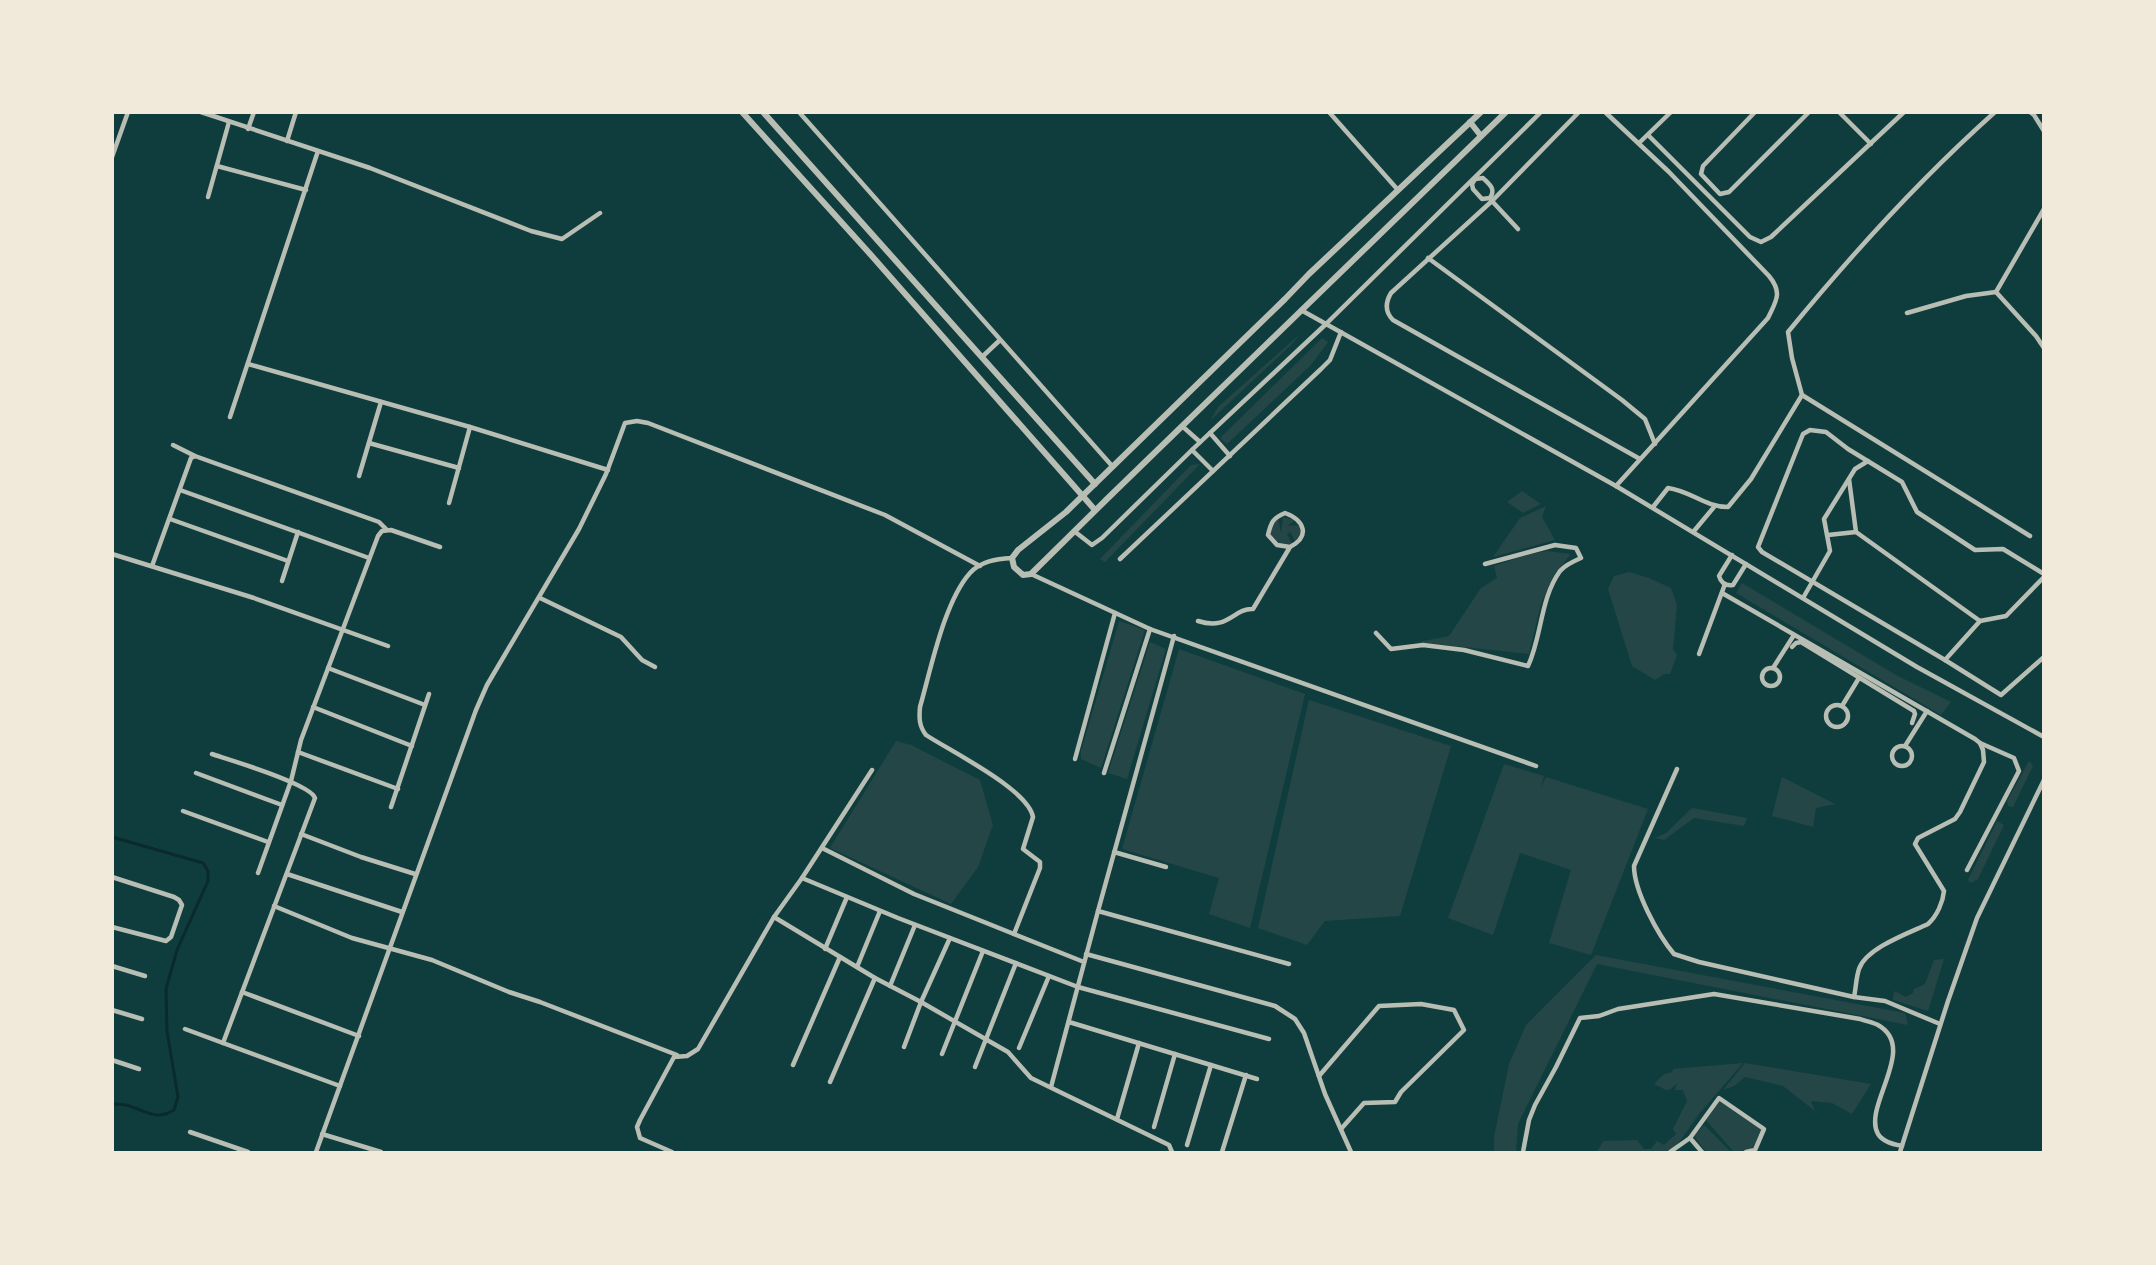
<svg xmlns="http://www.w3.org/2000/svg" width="2156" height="1265" font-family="'Noto Sans',sans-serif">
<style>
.green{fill:#244646}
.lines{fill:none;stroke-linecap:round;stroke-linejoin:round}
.stream{stroke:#0a2a2b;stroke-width:3}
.minor{stroke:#b8beb3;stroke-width:4.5}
.tertiary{stroke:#b8beb3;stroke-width:6}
</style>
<rect width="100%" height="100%" fill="#0f3d3e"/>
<!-- green -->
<g class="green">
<polygon points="1301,333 1291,345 1210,421 1218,407"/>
<polygon points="1322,338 1328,342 1311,365 1227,444 1220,438"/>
<polygon points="1200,464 1105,562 1100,559 1191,465"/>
<polygon points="1522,491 1541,504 1523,513 1507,502"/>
<polygon points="1546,506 1542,517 1555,540 1493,557 1520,518"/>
<polygon points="1278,517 1281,533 1283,517 1296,520 1287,526 1300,525 1302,534 1296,542 1290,532 1287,534 1292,544 1284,546 1276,543 1270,536 1272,523"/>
<polygon points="1547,551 1571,554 1555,573 1541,604 1529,654 1418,642 1449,636 1481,588 1497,578 1494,566 1530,554"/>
<polygon points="1629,572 1649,578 1671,588 1677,605 1673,650 1677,655 1670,674 1664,674 1655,680 1632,666 1608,589 1614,576"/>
<polygon points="1742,583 1896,675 1951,702 1941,715 1736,593"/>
<polygon points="1119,621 1145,630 1101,768 1081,759 1081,751"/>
<polygon points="1150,642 1166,649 1127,779 1108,773"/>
<polygon points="1179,649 1305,694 1250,928 1209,914 1219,878 1122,849"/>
<polygon points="1309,700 1451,746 1400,916 1325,921 1307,945 1258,928"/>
<polygon points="896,741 911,745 980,780 993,825 978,867 951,904 830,848"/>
<polygon points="2029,761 2033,766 2013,807 2008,806 2007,801"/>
<polygon points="1504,764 1544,776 1541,788 1546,777 1648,809 1591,955 1549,943 1571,870 1520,853 1493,935 1448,918"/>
<polygon points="1782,777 1835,804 1816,808 1813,827 1772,816"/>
<polygon points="1692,808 1747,818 1744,826 1694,818 1664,840 1655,838 1666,833"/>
<polygon points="1997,821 2004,825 1978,879 1971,883 1968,880"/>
<polygon points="1596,955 1905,1013 1908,1025 1597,964 1518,1124 1516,1152 1494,1152 1494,1137 1509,1064 1526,1025"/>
<polygon points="1944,959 1928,1011 1893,1000 1894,991 1906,997 1913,993 1914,989 1925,984 1934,960"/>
<polygon points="1743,1063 1699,1114 1675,1148 1664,1152 1597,1152 1603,1141 1637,1140 1644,1149 1651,1149 1657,1141 1664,1145 1676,1134 1673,1129 1687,1101 1683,1090 1675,1090 1677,1083 1671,1089 1666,1090 1654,1084 1664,1074 1672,1072 1673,1069"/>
<polygon points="1745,1063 1871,1084 1852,1114 1832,1103 1811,1101 1815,1111 1783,1086 1745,1077 1734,1086 1723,1090"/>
<polygon points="1718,1100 1762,1130 1752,1149 1743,1152 1734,1152 1706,1120"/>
<polygon points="1704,1125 1731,1152 1706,1152 1694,1136"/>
</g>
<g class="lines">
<!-- stream -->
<path class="stream" d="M112 837 203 863 208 871V881L177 950 166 989 167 1031 178 1097 174 1110C157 1120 150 1113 132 1107 126 1104 119 1104 112 1104"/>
<!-- minor -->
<g class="minor">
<polyline points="201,112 370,168 531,231 562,239 600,213"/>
<polyline points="799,112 1113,467"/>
<polyline points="1329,112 1398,190"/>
<path d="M1579 112 1492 201 1391 293C1385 303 1385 312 1393 320L1640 459"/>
<path d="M1605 112 1669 172 1769 276C1783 293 1776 301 1768 318L1616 486"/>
<polyline points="1755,112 1703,166 1701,174 1720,194 1729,192 1809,112"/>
<polyline points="1839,112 1871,144"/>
<path d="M1995 112C1920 179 1851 255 1788 332L1792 358 1802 395 2030 536"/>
<polyline points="2030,112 2034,115 2044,131"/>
<polyline points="248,129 254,112"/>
<polyline points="1648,135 1750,237 1761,242 1771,237 1904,112"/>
<polyline points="287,141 296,112"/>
<polyline points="1639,143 1671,112"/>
<polyline points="112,157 128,112"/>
<polyline points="217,166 306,190"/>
<path d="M1475 179 1483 178C1490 185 1496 189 1490 198"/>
<polyline points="1475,179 1472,184 1473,189 1482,199 1490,198"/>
<polyline points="208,197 229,122"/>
<polyline points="1491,200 1518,229"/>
<polyline points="1428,258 1622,400 1645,419 1655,444"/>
<polyline points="1996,292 2044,209"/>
<polyline points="1301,310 1616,486 1917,667 2044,737"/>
<polyline points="1907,313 1966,296 1996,292 2036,336 2044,348"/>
<polyline points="982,357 1000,340"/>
<polyline points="248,364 470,427 608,470"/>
<polyline points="230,417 318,151"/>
<polyline points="1182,426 1200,442"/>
<polyline points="1210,433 1230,456"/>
<polyline points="369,443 459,468"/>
<polyline points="173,445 195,456"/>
<polyline points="1192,450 1213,471"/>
<polyline points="359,476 381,402"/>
<polyline points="1849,479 1856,532 1980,621 2006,616 2044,577"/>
<polyline points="180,490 369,558"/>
<polyline points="449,503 470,427"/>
<path d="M1653 507 1668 488C1691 491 1705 507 1728 507L1751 479 1802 395"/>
<polyline points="170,519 288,561"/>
<polyline points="1074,531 1092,545 1102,538 1195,447 1326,324 1541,112"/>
<polyline points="1694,531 1714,507"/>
<polyline points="1828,535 1856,532"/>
<polyline points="112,554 254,598 388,646"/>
<path d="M1732 555 1719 576C1721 583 1726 586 1733 585L1746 564"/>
<path d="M1012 558C996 559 981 561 970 573 944 602 931 669 920 707 919 718 919 726 926 735 950 751 1028 789 1033 817L1023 849 1040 862V868L1014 934"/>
<polyline points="1120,559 1321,369 1330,360 1341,332"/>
<polyline points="152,566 191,458 195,456 379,522 386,529"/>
<polyline points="1031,574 1150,629 1536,766"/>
<polyline points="2044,574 2003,549 1975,550 1917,512 1902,482 1848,449 1826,432 1810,430 1803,434 1758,547 1762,552 1945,660 2001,695 2044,657"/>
<polyline points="282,581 298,532"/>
<path d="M1722 593 1975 739 1980 743 1983 750 1984 762 1960 812 1955 819 1918 838 1915 844 1944 891C1943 902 1937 916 1928 924 1909 933 1866 948 1859 969 1856 978 1856 988 1854 997"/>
<polyline points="540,598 621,637 642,660 655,667"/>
<polyline points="1803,598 1830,551 1824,519 1855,469 1868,461"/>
<path d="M1198 621C1229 631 1233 608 1253 609L1290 547C1311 536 1304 520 1285 513 1273 518 1271 522 1268 535L1277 545 1290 547"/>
<path d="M1376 633 1391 649 1423 645 1464 650 1528 666C1542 636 1540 599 1560 571 1565 565 1574 561 1581 558L1576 548 1555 545 1485 564"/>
<polyline points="1792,647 1796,643 1801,642 1914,711 1915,714 1912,723"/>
<polyline points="1699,654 1725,584"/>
<polyline points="1945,660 1980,621"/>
<circle cx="1771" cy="677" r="9"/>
<polyline points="328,668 425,705"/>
<polyline points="1773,668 1794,635"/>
<circle cx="1837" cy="716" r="11"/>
<polyline points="1842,706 1859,678"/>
<polyline points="313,707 412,746"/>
<circle cx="1902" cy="756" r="10"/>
<polyline points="1905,746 1927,711"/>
<polyline points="298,752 398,789"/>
<path d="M212 754C230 760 311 784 315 798L223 1043"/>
<polyline points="1075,759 1115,613"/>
<path d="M1677 769 1634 866C1634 891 1658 935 1674 954L1699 962 1854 997 1885 1001 1940 1024"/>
<polyline points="196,773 282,805"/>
<polyline points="1104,773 1150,629"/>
<polyline points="391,807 429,694"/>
<polyline points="183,811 268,842"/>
<polyline points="301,834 361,857 415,874"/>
<polyline points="822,848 914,894 1084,962"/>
<polyline points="1114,852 1166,867"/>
<polyline points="1967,870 2019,771 2014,758 1980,743"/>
<polyline points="258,873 291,781 301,740 378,536 382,531 391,530 440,547"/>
<polyline points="287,874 402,912"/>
<polyline points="112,877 174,897 179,900 182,905 171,937 166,941 112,927"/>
<polyline points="802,878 898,918 1078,987 1269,1039"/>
<polyline points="274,906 352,938 432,960 509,992 540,1002 677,1055"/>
<polyline points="1098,911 1289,964"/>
<polyline points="774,917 875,978 921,1002 1008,1052 1031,1078 1169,1145 1172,1152"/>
<polyline points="825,949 847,897"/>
<polyline points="1086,954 1275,1006 1295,1019 1304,1033 1325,1094 1351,1152"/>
<polyline points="112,966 145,976"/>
<polyline points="857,967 880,911"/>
<polyline points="890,986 915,925"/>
<polyline points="242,992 359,1036"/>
<polyline points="112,1010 142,1019"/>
<polyline points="1069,1022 1257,1079"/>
<polyline points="185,1029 340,1086"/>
<polyline points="904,1047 921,1002 950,938"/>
<polyline points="1019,1048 1049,976"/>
<polyline points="942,1054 983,951"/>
<polyline points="112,1060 139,1069"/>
<polyline points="793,1065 840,957"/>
<polyline points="975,1067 1016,963"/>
<polyline points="1319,1076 1379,1006 1421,1004 1454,1010 1464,1030 1401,1092 1395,1102 1364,1103 1341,1129"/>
<polyline points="830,1082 875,978"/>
<polyline points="1051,1087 1098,911 1174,636"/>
<polyline points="1117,1119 1139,1043"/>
<polyline points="1154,1127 1175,1054"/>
<polyline points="190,1132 248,1152"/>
<polyline points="322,1134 381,1152"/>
<polyline points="1690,1138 1702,1152"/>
<polyline points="1187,1145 1211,1065"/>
<path d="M316 1152C370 1005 422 857 476 710L487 685 579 529 606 474 625 423 637 421 648 423 885 515 980 566"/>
<polyline points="672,1152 640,1138 637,1127 640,1120 674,1057 687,1056 698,1049 774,917 802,878 872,770"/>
<polyline points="1222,1152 1246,1075"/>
<path d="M1523 1152 1529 1120 1535 1105 1556 1067 1580 1018 1599 1016 1618 1009 1714 994 1860 1019C1865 1021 1873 1022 1878 1025 1919 1048 1862 1106 1878 1134 1883 1142 1893 1144 1902 1146"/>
<polyline points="1670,1152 1690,1138 1719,1098 1764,1129 1755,1150 1746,1152"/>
<polyline points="1900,1152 1948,1001 1977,918 2044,780"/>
</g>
<!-- tertiary -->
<g class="tertiary">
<polyline points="742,112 871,255 1095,510"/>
<polyline points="763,112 1095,484"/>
<polyline points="1481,112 1309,274 1285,299 1066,512 1018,550 1012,558 1014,567 1023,575 1031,574 1108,498 1506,112"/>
<polyline points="1470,122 1481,136"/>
</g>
</g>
<!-- border -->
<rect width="2156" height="1265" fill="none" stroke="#f1e9da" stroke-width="228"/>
</svg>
